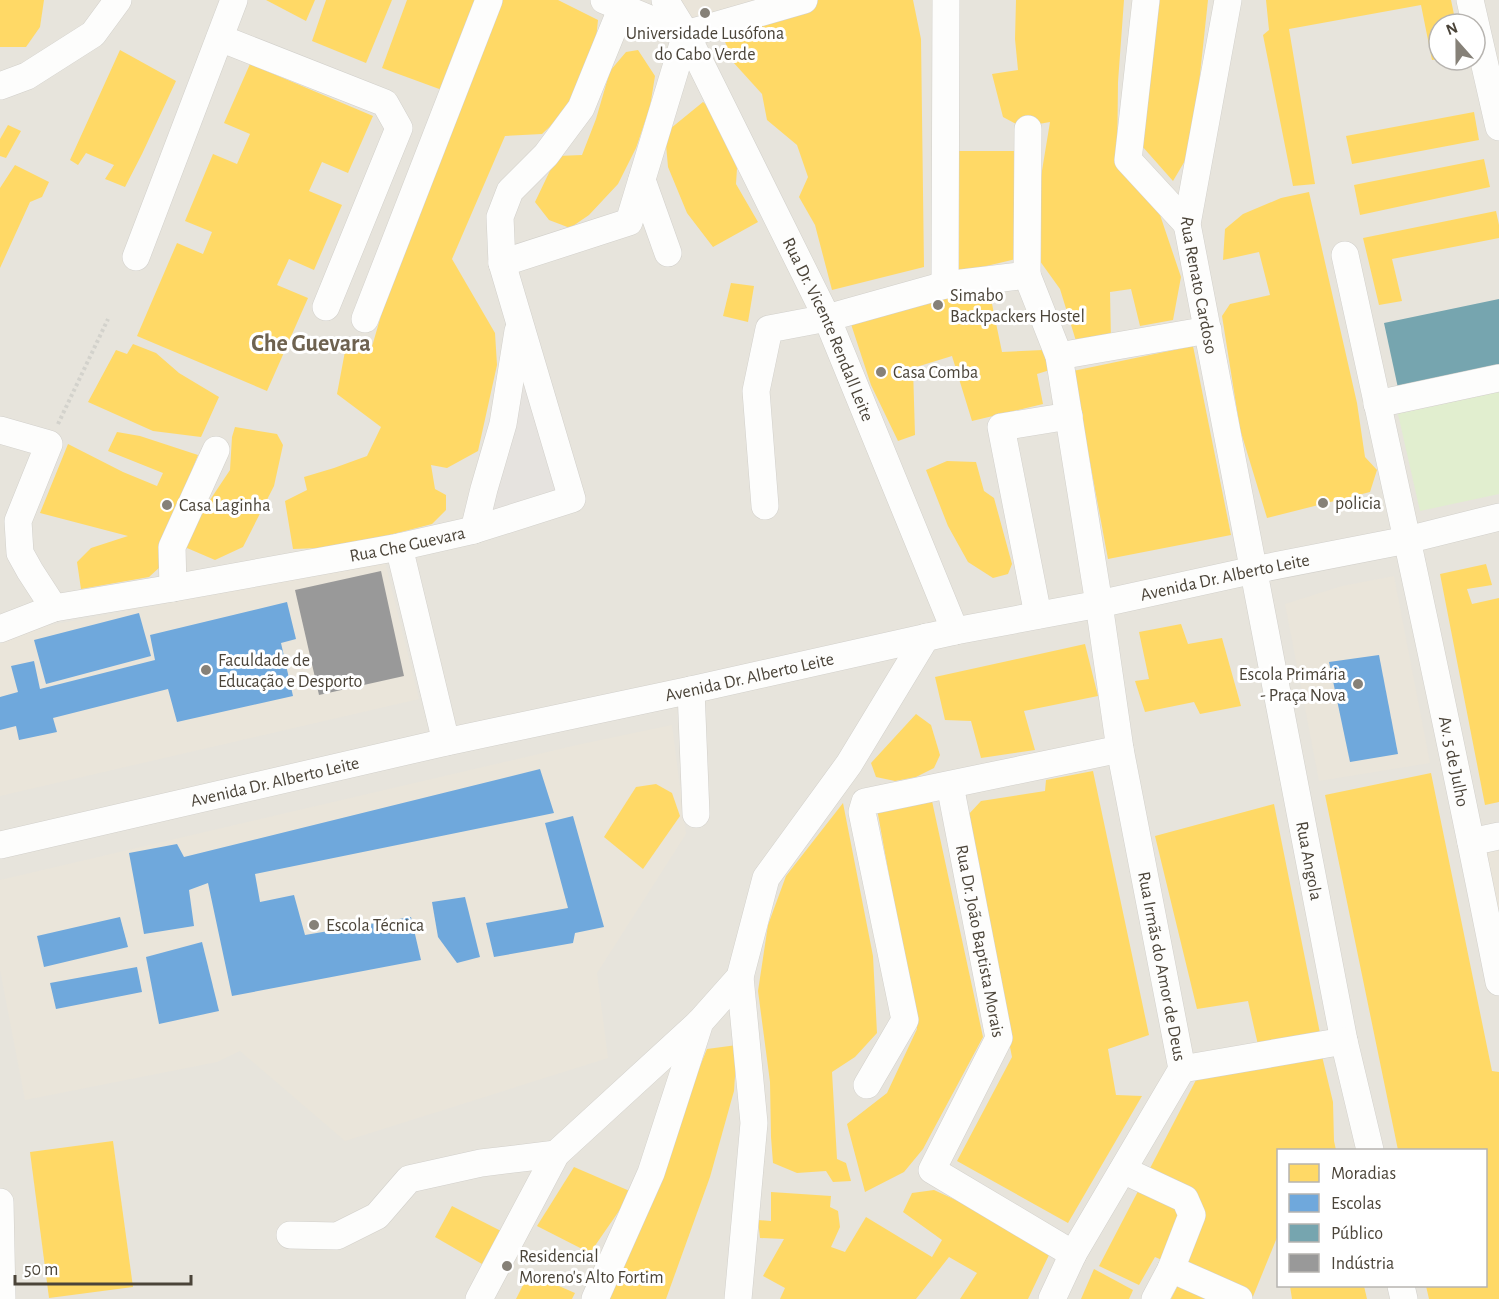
<svg xmlns="http://www.w3.org/2000/svg" width="1499" height="1299" font-family="'Alegreya Sans',sans-serif">
<style>
.residential{fill:#e7e4dc;fill-rule:evenodd}
.education{fill:#eae5da}
.green{fill:#e1eecf}
.parking{fill:#e6e3df}
.homes{fill:#ffd966}
.schools{fill:#6fa8dc}
.public{fill:#76a5af}
.industry{fill:#999}
.lines{fill:none;stroke-linecap:round;stroke-linejoin:round}
.minor-casing{stroke:#d2d0cb;stroke-width:28}
.path{stroke:#d3d2cc;stroke-width:4;stroke-dasharray:3 3;stroke-linecap:butt}
.minor{stroke:#fdfdfc;stroke-width:27}
.poi-dot{fill:#868178;stroke:#fff;stroke-width:2}
.labels{text-anchor:middle;stroke-width:6;stroke-linejoin:round;paint-order:stroke}
.poi-label{font-size:18px;fill:#4b4439;stroke:#fff;text-anchor:start}
.street-label{font-size:18px;fill:#4b4439;stroke:#fff}
.district-label{font-size:24px;font-weight:bold;fill:#6e6250;stroke:#fff}
</style>
<rect width="100%" height="100%" fill="#f4f2ee"/>
<!-- residential -->
<path class="residential" d="M0 0H1499V1299H0ZM1439 24H1475V60H1439ZM1278 1150H1486V1286H1278Z"/>
<!-- education -->
<g class="education">
<polygon points="673,0 771,0 689,26"/>
<polygon points="385,562 419,699 0,796 0,641 30,629"/>
<polygon points="1394,576 1430,763 1319,781 1285,604 1342,586"/>
<polygon points="672,725 686,834 597,973 608,1058 345,1141 240,1051 217,1062 25,1100 0,970 0,880 577,745"/>
<polygon points="1499,846 1499,926 1484,849"/>
</g>
<!-- green -->
<polygon class="green" points="1499,392 1499,494 1420,511 1398,414"/>
<!-- parking -->
<polygon class="parking" points="511,378 536,379 572,499 474,530"/>
<!-- homes -->
<g class="homes">
<polygon points="0,0 44,0 40,27 26,47 0,47"/>
<polygon points="266,0 315,0 306,21"/>
<polygon points="326,0 392,0 366,63 312,41"/>
<polygon points="407,0 475,0 442,90 382,68"/>
<polygon points="499,0 558,0 598,20 595,49 563,114 542,134 505,136 452,259 495,333 497,365 478,451 447,468 431,465 435,489 446,495 446,510 432,524 343,547 293,549 285,501 307,490 304,477 334,468 367,456 381,427 337,394 346,346 371,350 391,281"/>
<polygon points="817,0 913,0 921,39 924,267 832,290 815,225 799,197 808,177 797,145 767,120 762,94 733,62 722,34"/>
<polygon points="1016,0 1124,0 1118,82 1117,167 1157,206 1181,277 1173,320 1140,326 1131,289 1110,292 1111,340 1076,341 1060,289 1037,257 1037,201 1050,122 1022,127 1003,117 992,74 1018,70 1015,39"/>
<polygon points="1160,0 1208,0 1198,93 1186,159 1173,181 1142,146 1153,43"/>
<polygon points="1266,0 1451,0 1456,24 1439,24 1439,59 1432,60 1421,5 1289,29 1315,184 1293,186 1263,35 1269,30"/>
<polygon points="120,50 176,81 142,154 125,187 105,179 114,165 86,153 78,165 70,160"/>
<polygon points="638,50 655,76 650,107 636,148 618,184 589,215 570,228 549,220 535,202 557,156 582,155 596,119 610,71 626,52"/>
<polygon points="250,64 373,116 348,173 322,162 309,191 342,205 314,270 289,259 277,285 308,298 267,391 137,336 177,243 203,254 212,232 185,221 213,154 237,164 250,134 224,123"/>
<polygon points="703,102 710,108 737,168 736,184 758,222 713,247 687,213 668,167 665,133"/>
<polygon points="1474,112 1479,140 1352,164 1346,136"/>
<polygon points="8,125 21,131 6,158 0,156 0,139"/>
<polygon points="955,151 1016,151 1016,259 957,273"/>
<polygon points="1484,159 1490,187 1360,215 1354,185"/>
<polygon points="15,165 49,182 42,197 30,202 0,268 0,188"/>
<polygon points="1309,192 1357,403 1365,457 1377,470 1370,492 1267,518 1240,429 1222,316 1230,304 1270,295 1259,252 1223,260 1225,229 1243,214 1281,198"/>
<polygon points="1496,211 1499,225 1499,238 1392,259 1402,301 1379,305 1363,238"/>
<polygon points="731,283 754,286 748,322 723,316"/>
<polygon points="950,296 991,299 1002,352 1043,350 1050,370 1037,374 1043,404 972,421 952,356 913,368 915,435 898,441 871,385 851,324"/>
<polygon points="133,344 156,353 179,373 219,397 201,437 153,431 88,402 116,350 127,354"/>
<polygon points="1193,346 1231,535 1108,559 1073,371"/>
<polygon points="235,427 277,434 283,445 274,486 243,547 215,560 180,545 230,470 232,437"/>
<polygon points="117,432 140,436 198,455 164,541 161,566 149,577 81,589 77,562 91,548 128,536 40,513 68,444 123,472 157,486 163,473 108,451"/>
<polygon points="947,461 976,462 984,491 994,498 1012,564 1008,574 993,578 968,562 948,526 926,470"/>
<polygon points="1486,564 1492,585 1467,589 1472,604 1499,598 1499,802 1485,805 1440,574"/>
<polygon points="1181,624 1188,644 1222,638 1241,706 1200,714 1194,702 1145,712 1135,681 1149,679 1139,632"/>
<polygon points="1085,644 1098,696 1024,711 1035,750 981,758 971,721 945,720 935,677"/>
<polygon points="916,714 931,725 940,755 934,768 916,777 895,781 876,777 871,763"/>
<polygon points="1093,771 1149,1035 1108,1049 1116,1095 1142,1096 1068,1223 957,1161 1012,1057 973,857 968,815 981,801 1045,791 1046,780"/>
<polygon points="1431,773 1492,1071 1499,1072 1499,1299 1429,1299 1426,1286 1486,1286 1486,1150 1398,1150 1325,795"/>
<polygon points="656,784 672,793 680,816 643,869 604,837 636,787"/>
<polygon points="932,801 983,1037 923,1149 904,1172 865,1192 847,1124 887,1093 917,1029 877,809"/>
<polygon points="843,803 873,956 877,1033 855,1057 832,1072 837,1159 846,1163 851,1181 833,1182 826,1171 797,1173 773,1163 771,1137 770,1082 758,991 768,925 786,876"/>
<polygon points="1274,804 1320,1033 1258,1045 1248,1001 1197,1009 1155,836"/>
<polygon points="737,1045 734,1091 710,1177 666,1299 605,1299 707,1049"/>
<polygon points="1322,1056 1333,1102 1334,1141 1336,1150 1278,1150 1278,1235 1252,1299 1155,1257 1139,1285 1099,1266 1196,1080"/>
<polygon points="113,1141 133,1287 49,1298 30,1152"/>
<polygon points="574,1167 632,1192 590,1253 537,1226"/>
<polygon points="934,1190 971,1207 1049,1255 1028,1299 960,1299 977,1273 949,1257 916,1299 780,1299 785,1288 763,1276 784,1239 760,1238 758,1220 771,1221 771,1192 831,1196 830,1207 838,1211 840,1227 831,1247 845,1252 866,1217 932,1257 942,1240 903,1212 912,1193"/>
<polygon points="452,1206 501,1231 482,1264 435,1237"/>
<polygon points="1094,1269 1133,1290 1129,1299 1081,1299"/>
<polygon points="529,1273 575,1293 572,1299 516,1299"/>
<polygon points="1181,1279 1227,1299 1171,1299"/>
<polygon points="1290,1286 1364,1286 1367,1299 1292,1299"/>
</g>
<!-- schools -->
<g class="schools">
<polygon points="287,602 296,639 281,643 293,696 177,722 168,689 53,718 57,732 19,740 16,726 0,730 0,697 18,692 11,666 34,661 40,689 155,660 150,635"/>
<polygon points="139,613 151,656 46,684 34,640"/>
<polygon points="1379,655 1398,754 1350,762 1329,662"/>
<polygon points="540,769 554,813 255,874 260,902 294,895 305,935 411,917 421,960 232,996 208,883 189,890 194,926 144,934 129,853 177,844 184,857"/>
<polygon points="573,816 604,927 575,933 573,943 494,957 486,923 568,908 545,823"/>
<polygon points="465,897 480,957 457,963 438,937 432,902"/>
<polygon points="120,917 128,947 44,967 37,936"/>
<polygon points="202,942 219,1011 159,1024 146,957"/>
<polygon points="137,967 142,992 56,1009 50,983"/>
</g>
<!-- public -->
<polygon class="public" points="1499,299 1499,367 1398,388 1384,323"/>
<!-- industry -->
<polygon class="industry" points="381,571 404,676 319,695 295,590"/>
<g class="lines">
<defs>
<g id="minor">
<polyline points="604,0 686,34 804,0"/>
<path id="s1" d="M665 0 686 34 827 318 955 631"/>
<polyline points="1146,0 1128,160 1187,224"/>
<path id="s2" d="M1228 0 1187 224 1344 1041 1370 1150"/>
<polyline points="1470,0 1499,127"/>
<polyline points="220,38 385,103 399,128 326,307"/>
<polyline points="0,86 27,76 93,34 118,0"/>
<polyline points="642,180 668,253"/>
<path id="s3" d="M1345 255C1398 497 1451 739 1499 982"/>
<polyline points="136,257 234,0"/>
<polyline points="502,263 629,222 686,34"/>
<polyline points="1027,275 1028,129"/>
<polyline points="945,285 946,0"/>
<polyline points="365,319 489,0"/>
<polyline points="1059,356 1208,330"/>
<polyline points="1377,404 1499,378"/>
<polyline points="0,430 49,444 18,521 20,553 30,571 54,608"/>
<path id="s4" d="M765 506 756 391 769 329 827 318 945 285 1027 275 1059 356 1099 604 1120 749 1182 1069 1073 1254 1052 1299"/>
<polyline points="474,530 484,489 503,424 518,331"/>
<polyline points="399,547 446,742"/>
<polyline points="173,588 172,547 216,450"/>
<polyline points="1038,615 1001,427 1069,416"/>
<path id="s5" d="M0 629 54 608 173 588 399 547 474 530 572 499 502 263 500 217 510 191 546 155 581 108 622 7"/>
<polyline points="691,690 696,814"/>
<path id="s6" d="M950 785 999 1038 932 1170 1073 1254"/>
<polyline points="1471,842 1499,836"/>
<path id="s7" d="M0 845 446 742 691 690 955 631 1099 604 1254 570 1407 540 1499 517"/>
<polyline points="1182,1069 1344,1041"/>
<polyline points="867,1085 905,1020 862,812 865,802 1120,749"/>
<polyline points="1123,1170 1185,1199 1192,1215 1171,1269 1155,1299"/>
<polyline points="0,1202 2,1299"/>
<polyline points="290,1235 337,1236 377,1216 409,1179 481,1163 556,1154"/>
<polyline points="1171,1269 1239,1299"/>
<polyline points="1401,1286 1404,1299"/>
<polyline points="479,1299 556,1154 699,1023"/>
<polyline points="595,1299 651,1173 700,1022 740,977 766,878 849,764 926,637"/>
<polyline points="738,1299 754,1123 740,977"/>
</g>
</defs>
<!-- minor casing -->
<use href="#minor" class="minor-casing"/>
<!-- path -->
<polyline class="path" points="58,424 108,319"/>
<!-- minor -->
<use href="#minor" class="minor"/>
</g>
<!-- markers -->
<g class="poi-dot">
<circle cx="705" cy="13" r="6"/>
<circle cx="938" cy="305" r="6"/>
<circle cx="881" cy="372" r="6"/>
<circle cx="1323" cy="503" r="6"/>
<circle cx="167" cy="505" r="6"/>
<circle cx="206" cy="670" r="6"/>
<circle cx="1358" cy="684" r="6"/>
<circle cx="314" cy="925" r="6"/>
<circle cx="507" cy="1266" r="6"/>
</g>
<g class="labels">
<!-- poi labels -->
<g class="poi-label">
<text x="705" y="39" text-anchor="middle">Universidade Lusófona<tspan x="705" dy="21">do Cabo Verde</tspan></text>
<text x="950" y="301">Simabo<tspan x="950" dy="21">Backpackers Hostel</tspan></text>
<text x="893" y="378">Casa Comba</text>
<text x="1335" y="509">policia</text>
<text x="179" y="511">Casa Laginha</text>
<text x="218" y="666">Faculdade de<tspan x="218" dy="21">Educação e Desporto</tspan></text>
<text x="1346" y="680" text-anchor="end">Escola Primária<tspan x="1346" dy="21">- Praça Nova</tspan></text>
<text x="326" y="931">Escola Técnica</text>
<text x="519" y="1262">Residencial<tspan x="519" dy="21">Moreno's Alto Fortim</tspan></text>
</g>
<!-- street labels -->
<g class="street-label">
<text dy="6" stroke="none"><textPath href="#s2" startOffset="290">Rua Renato Cardoso</textPath></text>
<text dy="6" stroke="none"><textPath href="#s1" startOffset="368">Rua Dr. Vicente Rendall Leite</textPath></text>
<text dy="6" stroke="none"><textPath href="#s5" startOffset="417">Rua Che Guevara</textPath></text>
<text dy="6" stroke="none"><textPath href="#s7" startOffset="1254">Avenida Dr. Alberto Leite</textPath></text>
<text dy="6" stroke="none"><textPath href="#s7" startOffset="768">Avenida Dr. Alberto Leite</textPath></text>
<text dy="6" stroke="none"><textPath href="#s3" startOffset="518">Av. 5 de Julho</textPath></text>
<text dy="6" stroke="none"><textPath href="#s7" startOffset="282">Avenida Dr. Alberto Leite</textPath></text>
<text dy="6" stroke="none"><textPath href="#s2" startOffset="876">Rua Angola</textPath></text>
<text dy="6" stroke="none"><textPath href="#s6" startOffset="159">Rua Dr. João Baptista Morais</textPath></text>
<text dy="6" stroke="none"><textPath href="#s4" startOffset="1149">Rua Irmãs do Amor de Deus</textPath></text>
</g>
<!-- district labels -->
<g class="district-label">
<text x="311" y="351">Che Guevara</text>
</g>
</g>
<!-- legend -->
<rect x="1277" y="1149" width="210" height="138" fill="#ffffff" stroke="#b7b4b0" stroke-width="1.5"/>
<rect x="1289" y="1164" width="30" height="18" fill="#ffd966" stroke="#b7b4b0" stroke-width="1.5"/>
<text x="1331" y="1179" font-size="18" fill="#4b4439">Moradias</text>
<rect x="1289" y="1194" width="30" height="18" fill="#6fa8dc" stroke="#b7b4b0" stroke-width="1.5"/>
<text x="1331" y="1209" font-size="18" fill="#4b4439">Escolas</text>
<rect x="1289" y="1224" width="30" height="18" fill="#76a5af" stroke="#b7b4b0" stroke-width="1.5"/>
<text x="1331" y="1239" font-size="18" fill="#4b4439">Público</text>
<rect x="1289" y="1254" width="30" height="18" fill="#999999" stroke="#b7b4b0" stroke-width="1.5"/>
<text x="1331" y="1269" font-size="18" fill="#4b4439">Indústria</text>
<!-- north arrow -->
<g transform="translate(1457 42) rotate(339)"><circle r="28" fill="#ffffff" stroke="#b7b4b0" stroke-width="1.5"/>
<path d="M0-4.5L10 22L0 15L-10 22Z" fill="#868178"/>
<text y="-9" font-size="16" font-weight="bold" text-anchor="middle" fill="#4b4439">N</text>
</g>
<!-- scale -->
<path d="M15 1275v9h176v-9" fill="none" stroke="#4b4439" stroke-width="3"/>
<text x="24" y="1275" font-size="18" fill="#4b4439" stroke="#ffffff" stroke-width="4.5" paint-order="stroke">50 m</text>
</svg>
